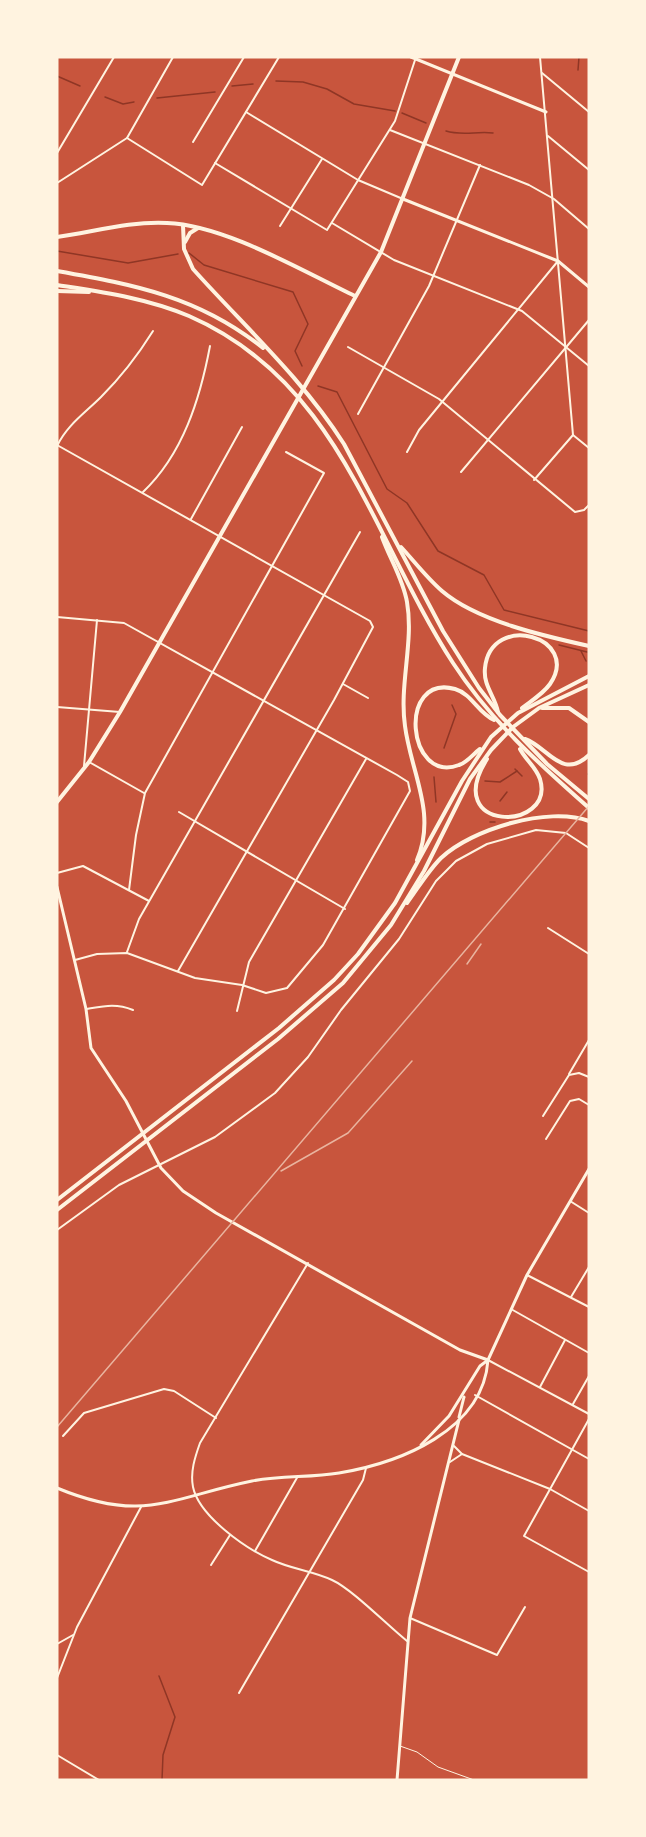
<svg xmlns="http://www.w3.org/2000/svg" width="646" height="1837" font-family="'Archivo Narrow',sans-serif">
<style>
.lines{fill:none;stroke-linecap:round;stroke-linejoin:round}
.stream{stroke:#8f3625;stroke-width:1.5}
.service{stroke:#fff3e0;stroke-width:1}
.minor{stroke:#fff3e0;stroke-width:2}
.tertiary{stroke:#fff3e0;stroke-width:3}
.secondary{stroke:#fff3e0;stroke-width:3}
.primary{stroke:#fff3e0;stroke-width:4}
.motorway{stroke:#fff3e0;stroke-width:4}
.rail{stroke:#e9b49f;stroke-width:1.5}
</style>
<rect width="100%" height="100%" fill="#c8553d"/>
<g class="lines">
<!-- stream -->
<g class="stream">
<polyline points="578,70 579,57"/>
<polyline points="57,76 80,86"/>
<polyline points="276,81 303,82 327,89 354,104 395,111"/>
<polyline points="232,86 253,84"/>
<polyline points="105,97 123,104 134,102"/>
<polyline points="157,98 215,92"/>
<polyline points="402,113 426,123"/>
<path d="M446 131C462 136 477 131 493 133"/>
<polyline points="57,251 128,263 178,254"/>
<polyline points="189,253 204,265 293,292 308,324 295,351 302,366"/>
<polyline points="318,386 337,392 387,489 407,503 438,551 484,575 504,610 589,631"/>
<polyline points="559,645 587,652"/>
<polyline points="581,651 586,661"/>
<polyline points="444,748 456,714 452,705"/>
<polyline points="515,769 522,776"/>
<polyline points="588,774 589,775"/>
<polyline points="434,777 436,802"/>
<polyline points="485,781 500,782 517,771"/>
<polyline points="500,801 507,792"/>
<polyline points="490,822 495,822"/>
<polyline points="159,1676 175,1717 163,1755 162,1780"/>
</g>
<!-- service -->
<polyline class="service" points="400,1746 417,1752 438,1767 474,1780"/>
<!-- minor -->
<g class="minor">
<polyline points="540,57 573,435"/>
<polyline points="542,73 589,112"/>
<polyline points="246,112 358,180 403,199"/>
<polyline points="390,130 529,185 554,199 589,229"/>
<polyline points="548,136 589,170"/>
<polyline points="127,138 202,185 279,57"/>
<polyline points="193,142 244,57"/>
<polyline points="57,153 114,57"/>
<polyline points="215,163 327,230 395,121 416,57"/>
<polyline points="57,183 127,138 173,57"/>
<polyline points="332,223 394,260 522,311 589,366"/>
<polyline points="280,226 322,159"/>
<polyline points="348,347 439,399 575,512 584,510 589,505"/>
<polyline points="358,414 429,286 480,165"/>
<polyline points="573,435 589,448"/>
<polyline points="57,445 370,621 373,627 334,700 178,971"/>
<path d="M57 446C67 425 85 413 101 397 121 377 138 355 153 331"/>
<polyline points="407,452 419,430 558,261"/>
<polyline points="461,472 589,320"/>
<polyline points="534,480 573,435"/>
<path d="M143 492C183 454 200 399 210 346"/>
<polyline points="191,519 242,427"/>
<polyline points="57,617 124,623 397,775 408,782 410,791 323,945 287,988 266,993 242,985 195,978 127,953 97,954 75,960"/>
<polyline points="343,684 368,698"/>
<polyline points="57,707 120,712"/>
<polyline points="89,762 144,793"/>
<polyline points="84,766 97,620"/>
<polyline points="179,812 345,909"/>
<polyline points="57,873 83,866 149,901"/>
<polyline points="129,890 136,835 145,793 324,473 286,452"/>
<polyline points="548,928 589,954"/>
<polyline points="127,952 139,919 360,532"/>
<path d="M86 1009C104 1006 116 1003 133 1010"/>
<polyline points="237,1011 249,962 366,759"/>
<polyline points="569,1074 589,1040"/>
<polyline points="543,1116 569,1075 579,1073 589,1077"/>
<polyline points="546,1139 570,1101 579,1099 589,1105"/>
<polyline points="570,1201 589,1213"/>
<polyline points="57,1230 119,1185 215,1137 275,1093 308,1057 341,1010 399,939 436,881 456,861 487,844 536,830 566,833 589,848"/>
<path d="M308 1263 200 1443C195 1457 190 1472 193 1487 199 1516 246 1549 272 1560 291 1569 313 1571 332 1580 352 1589 388 1626 407 1641"/>
<polyline points="527,1275 589,1307"/>
<polyline points="571,1297 589,1267"/>
<polyline points="511,1309 589,1353"/>
<polyline points="488,1360 589,1414"/>
<polyline points="540,1387 565,1340"/>
<polyline points="475,1395 589,1459"/>
<polyline points="573,1404 589,1376"/>
<polyline points="589,1419 524,1536 589,1572"/>
<polyline points="63,1436 84,1413 164,1389 174,1391 216,1418"/>
<polyline points="454,1446 462,1454 550,1489 589,1511"/>
<polyline points="450,1462 462,1454"/>
<polyline points="255,1551 298,1476"/>
<polyline points="211,1565 230,1535"/>
<polyline points="410,1618 497,1655 525,1607"/>
<polyline points="57,1644 73,1635"/>
<polyline points="57,1678 77,1627 141,1507"/>
<polyline points="239,1693 363,1480 366,1468"/>
<polyline points="57,1755 99,1780"/>
</g>
<!-- tertiary -->
<g class="tertiary">
<polyline points="411,57 546,112"/>
<polyline points="57,887 86,1009 91,1048 126,1101 161,1168 183,1191 216,1213 460,1350 488,1360"/>
<polyline points="397,1780 410,1618 459,1420"/>
</g>
<!-- secondary -->
<g class="secondary">
<polyline points="403,199 558,261 589,287"/>
<polyline points="459,1417 464,1397"/>
<polyline points="421,1445 449,1416 480,1366 488,1360"/>
<path d="M57 1488C144 1524 169 1498 252 1481 281 1475 310 1478 339 1473 399 1463 483 1431 488 1360L527 1275 589 1169"/>
</g>
<!-- primary -->
<g class="primary">
<path d="M57 237C93 232 130 221 167 223 225 225 302 271 355 296"/>
<polyline points="57,802 89,762 120,712 381,252 459,57"/>
</g>
<!-- motorway -->
<g class="motorway">
<path d="M183 225 184 249 193 269C244 326 302 378 344 444L443 631 479 688 500 715 547 764 589 799"/>
<polyline points="185,242 190,233 198,228"/>
<path d="M57 271C136 285 199 297 263 348"/>
<path d="M57 285C102 292 147 298 189 316 340 382 371 536 453 663 490 720 538 763 589 808"/>
<polyline points="57,291 89,292"/>
<path d="M382 537C390 559 403 579 407 602 414 642 399 685 405 726 411 773 437 813 417 860"/>
<path d="M401 547C414 561 427 578 442 591 477 621 544 636 589 646"/>
<polyline points="542,708 569,708 589,722"/>
<path d="M498 712C495 696 483 686 485 668 491 611 582 637 550 684 543 694 531 701 522 708"/>
<path d="M525 739C548 747 562 781 589 755"/>
<path d="M480 749C473 754 468 762 459 765 407 785 397 673 455 689 472 694 478 713 494 720"/>
<path d="M487 759C440 833 556 832 540 779 536 767 525 759 520 749"/>
<path d="M407 903C418 888 428 871 441 858 472 829 548 806 589 821"/>
<polyline points="57,1200 279,1028 334,980 358,954 395,903 462,781 491,737 518,713 589,676"/>
<polyline points="57,1210 278,1039 343,983 391,925 424,871 470,779 491,750 513,727 539,708 589,685"/>
</g>
<!-- rail -->
<g class="rail">
<polyline points="467,964 481,944"/>
<polyline points="281,1171 348,1133 412,1061"/>
<polyline points="57,1427 589,806"/>
</g>
</g>
<!-- border -->
<rect width="646" height="1837" fill="none" stroke="#fff3e0" stroke-width="117"/>
</svg>
